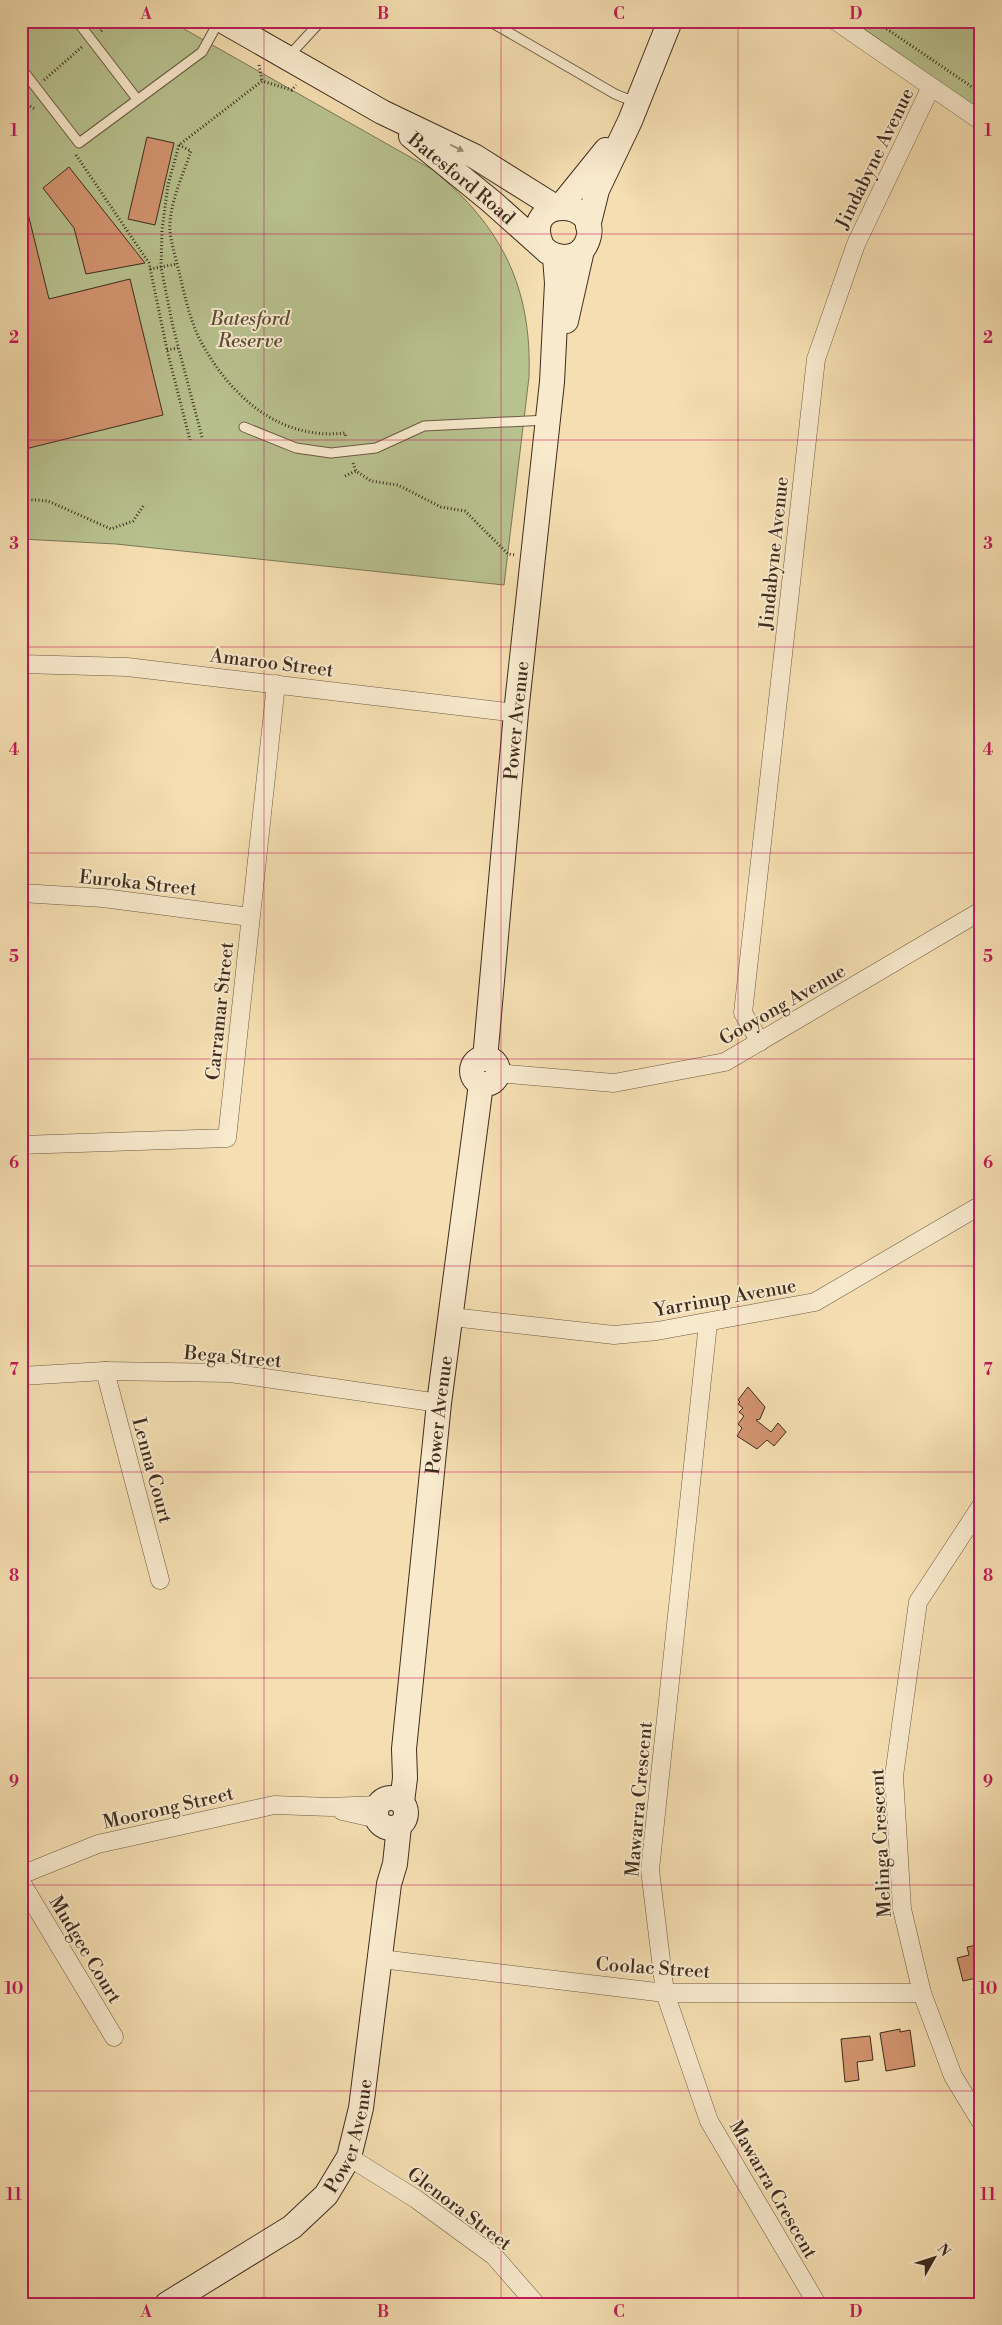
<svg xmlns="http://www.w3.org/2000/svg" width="1002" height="2325" font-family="'Libre Bodoni',serif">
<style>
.green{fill:#b8c28f;stroke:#7c7758}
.building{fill:#d39571;stroke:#3f2c20}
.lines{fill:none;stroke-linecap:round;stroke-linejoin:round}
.lane-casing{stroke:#6c5944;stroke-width:11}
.street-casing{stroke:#6c5944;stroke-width:19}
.secondary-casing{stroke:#3f2c20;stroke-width:26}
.path{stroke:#3f2c20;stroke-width:3;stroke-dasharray:1 2.5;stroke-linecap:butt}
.lane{stroke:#f8eacd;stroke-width:9}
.street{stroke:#f8eacd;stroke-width:18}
.secondary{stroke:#f8eacd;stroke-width:24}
.oneway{fill:#9c8b76}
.grid{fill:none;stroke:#c2185b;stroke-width:1;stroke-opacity:0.55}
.labels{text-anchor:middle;stroke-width:4;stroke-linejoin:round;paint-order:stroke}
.street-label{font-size:19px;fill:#3f2c20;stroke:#f8eacd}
.park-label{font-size:19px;font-style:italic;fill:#574a36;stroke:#f8eacd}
.neatline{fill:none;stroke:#c2185b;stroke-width:2}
.grid-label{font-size:16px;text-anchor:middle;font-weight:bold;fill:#c2185b}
</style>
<rect width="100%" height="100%" fill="#f5dfb2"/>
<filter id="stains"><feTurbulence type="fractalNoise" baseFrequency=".004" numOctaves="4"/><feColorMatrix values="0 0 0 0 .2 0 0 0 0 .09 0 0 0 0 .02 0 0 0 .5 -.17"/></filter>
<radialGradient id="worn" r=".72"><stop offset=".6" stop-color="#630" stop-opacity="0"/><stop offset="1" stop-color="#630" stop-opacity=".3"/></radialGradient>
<!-- green -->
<g class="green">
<path d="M21 21H170L433 170C502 227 532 287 529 377L504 585 116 544 21 539Z"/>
<polygon points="853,21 981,21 981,111"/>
</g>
<!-- building -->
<g class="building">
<polygon points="147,137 174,143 155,225 128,219"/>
<polygon points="69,167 145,263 86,274 74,228 43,188"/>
<polygon points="21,185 49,299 130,279 163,415 21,450"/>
<polygon points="748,1387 765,1407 760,1419 756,1420 771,1432 778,1423 786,1432 774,1446 767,1440 757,1449 737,1436 742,1428 738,1424 744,1416 739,1412 743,1408 738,1404 740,1402 738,1400"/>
<polygon points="981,1944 981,1977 963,1981 957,1958 969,1955 967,1947"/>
<polygon points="981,1986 981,2010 973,1989"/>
<polygon points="900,2029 900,2032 910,2030 915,2066 886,2071 880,2033"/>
<polygon points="870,2036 873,2060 857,2062 859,2080 845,2082 841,2039"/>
</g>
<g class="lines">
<defs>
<g id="lane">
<polyline points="77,21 137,99"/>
<polyline points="489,21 615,94 637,103"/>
<polyline points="287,58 321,21"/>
<polyline points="21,68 79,143 202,52 219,21"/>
<polyline points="244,427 296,448 331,453 376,448 424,426 547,420"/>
</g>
<g id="street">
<polyline points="836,21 981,121"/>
<polyline points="21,664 127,667 516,713"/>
<polyline points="21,893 103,898 250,917"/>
<polyline points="760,1042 743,1013 816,359 856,244 931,87"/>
<polyline points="497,1073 614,1083 725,1062 981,911"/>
<polyline points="21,1145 227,1138 276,684"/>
<polyline points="452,1317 614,1335 657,1331 815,1302 981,1205"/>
<polyline points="708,1323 650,1870 665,1993 709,2121 817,2304"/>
<polyline points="105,1371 160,1580"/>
<polyline points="21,1376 105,1371 230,1373 439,1403"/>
<polyline points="981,1506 918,1602 894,1776 902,1909 922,1993 953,2076 981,2122"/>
<polyline points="342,1811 378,1819"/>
<polyline points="21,1875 98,1844 274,1805 330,1807 379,1805"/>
<polyline points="21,1882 114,2037"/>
<polyline points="381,1959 665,1993 922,1993"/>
<polyline points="349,2157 416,2199 494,2256 536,2304"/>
</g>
<g id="secondary">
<polyline points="223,21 382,112 474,156 557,208"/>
<path id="s1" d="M411 136 492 202 548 252C561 260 580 259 587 242 605 198 519 194 542 246"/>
<polyline points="560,207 606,150"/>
<polyline points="588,226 597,190 630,121 670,21"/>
<polyline points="566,321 582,250"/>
<circle cx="485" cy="1071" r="13"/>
<path id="s2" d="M485 1059 516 713 552 382 557 283 555 257"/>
<circle cx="391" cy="1813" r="15"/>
<path id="s3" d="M402 1802 405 1778 404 1749 439 1403 481 1084"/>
<path id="s4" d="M167 2304 292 2227 326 2195 349 2157 361 2108 389 1884 395 1864 399 1826"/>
</g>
</defs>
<!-- lane casing -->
<use href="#lane" class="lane-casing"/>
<!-- street casing -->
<use href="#street" class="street-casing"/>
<!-- secondary casing -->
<use href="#secondary" class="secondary-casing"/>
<!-- path -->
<g class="path">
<polyline points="875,21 981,93"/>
<polyline points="101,31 109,21"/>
<polyline points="259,65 262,81"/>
<polyline points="44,80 83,46"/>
<polyline points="21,101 35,109"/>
<path d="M179 145 191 151C183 175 168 206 170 232 172 247 177 262 180 276 185 297 190 319 199 338 228 394 278 441 345 433L346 438"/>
<polyline points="76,155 149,263 167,350 190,440"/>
<polyline points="150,269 177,264"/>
<polyline points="167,350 178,348"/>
<polyline points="202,437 173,327 161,267 162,230 168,185 179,145 262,81 292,90 296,85"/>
<polyline points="353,463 356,471 371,481 398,485 441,507 465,511 508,554 515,555"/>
<polyline points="345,476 356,471"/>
<polyline points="21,499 48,501 111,529 133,521 144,505"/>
</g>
<!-- lane -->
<use href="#lane" class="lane"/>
<!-- street -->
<use href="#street" class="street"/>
<!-- secondary -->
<use href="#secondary" class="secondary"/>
</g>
<!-- one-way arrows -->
<defs><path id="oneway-solid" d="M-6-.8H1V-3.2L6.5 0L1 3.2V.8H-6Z" transform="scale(1.25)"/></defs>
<use class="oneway" href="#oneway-solid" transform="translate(457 148) rotate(26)"/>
<!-- grid -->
<path class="grid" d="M264 21V2304M501 21V2304M738 21V2304M21 234H981M21 440H981M21 647H981M21 853H981M21 1059H981M21 1266H981M21 1472H981M21 1678H981M21 1885H981M21 2091H981"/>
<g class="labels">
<!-- street labels -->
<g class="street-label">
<text transform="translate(874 158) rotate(-64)" y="7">Jindabyne Avenue</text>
<text dy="7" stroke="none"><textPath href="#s1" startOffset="66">Batesford Road</textPath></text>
<text transform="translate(773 553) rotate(-84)" y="7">Jindabyne Avenue</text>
<text transform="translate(272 662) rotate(7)" y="7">Amaroo Street</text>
<text dy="7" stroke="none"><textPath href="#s2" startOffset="340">Power Avenue</textPath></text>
<text transform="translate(138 882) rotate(6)" y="7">Euroka Street</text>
<text transform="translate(782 1004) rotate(-30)" y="7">Gooyong Avenue</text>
<text transform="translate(219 1011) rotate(-84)" y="7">Carramar Street</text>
<text transform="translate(725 1297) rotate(-10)" y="7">Yarrinup Avenue</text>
<text transform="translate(233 1356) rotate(5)" y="7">Bega Street</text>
<text dy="7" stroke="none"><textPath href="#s3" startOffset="389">Power Avenue</textPath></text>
<text transform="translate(153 1470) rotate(75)" y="7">Lenna Court</text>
<text transform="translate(638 1799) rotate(-85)" y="7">Mawarra Crescent</text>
<text transform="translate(168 1807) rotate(-13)" y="7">Moorong Street</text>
<text transform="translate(880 1843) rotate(-93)" y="7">Melinga Crescent</text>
<text transform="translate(86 1949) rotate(59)" y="7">Mudgee Court</text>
<text transform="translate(653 1967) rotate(4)" y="7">Coolac Street</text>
<text dy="7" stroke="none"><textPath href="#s4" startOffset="258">Power Avenue</textPath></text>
<text transform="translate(774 2189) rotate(60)" y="7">Mawarra Crescent</text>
<text transform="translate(460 2208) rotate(37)" y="7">Glenora Street</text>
</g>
<!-- park labels -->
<g class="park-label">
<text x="250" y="325">Batesford<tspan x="250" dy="22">Reserve</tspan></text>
</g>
</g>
<!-- margin -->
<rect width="1002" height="2325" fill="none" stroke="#f5dfb2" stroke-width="55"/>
<!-- north arrow -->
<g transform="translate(934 2258) rotate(51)" stroke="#f8eacd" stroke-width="4" paint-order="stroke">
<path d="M0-4L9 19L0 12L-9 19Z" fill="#3f2c20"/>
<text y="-8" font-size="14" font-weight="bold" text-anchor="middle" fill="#3f2c20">N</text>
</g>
<rect x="28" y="28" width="946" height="2270" class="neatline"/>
<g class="grid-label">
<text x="146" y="19">A</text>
<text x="383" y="19">B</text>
<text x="619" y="19">C</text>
<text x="856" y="19">D</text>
<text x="14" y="136">1</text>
<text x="988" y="136">1</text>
<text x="14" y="343">2</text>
<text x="988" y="343">2</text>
<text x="14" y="549">3</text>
<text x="988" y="549">3</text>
<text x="14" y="755">4</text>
<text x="988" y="755">4</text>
<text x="14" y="962">5</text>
<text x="988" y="962">5</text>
<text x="14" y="1168">6</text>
<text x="988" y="1168">6</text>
<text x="14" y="1375">7</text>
<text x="988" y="1375">7</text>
<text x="14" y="1581">8</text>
<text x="988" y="1581">8</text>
<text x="14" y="1787">9</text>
<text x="988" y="1787">9</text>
<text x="14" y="1994">10</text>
<text x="988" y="1994">10</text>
<text x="14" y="2200">11</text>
<text x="988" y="2200">11</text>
<text x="146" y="2317">A</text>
<text x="383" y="2317">B</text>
<text x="619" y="2317">C</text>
<text x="856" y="2317">D</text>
</g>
<rect width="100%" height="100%" filter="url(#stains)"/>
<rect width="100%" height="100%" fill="url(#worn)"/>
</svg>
